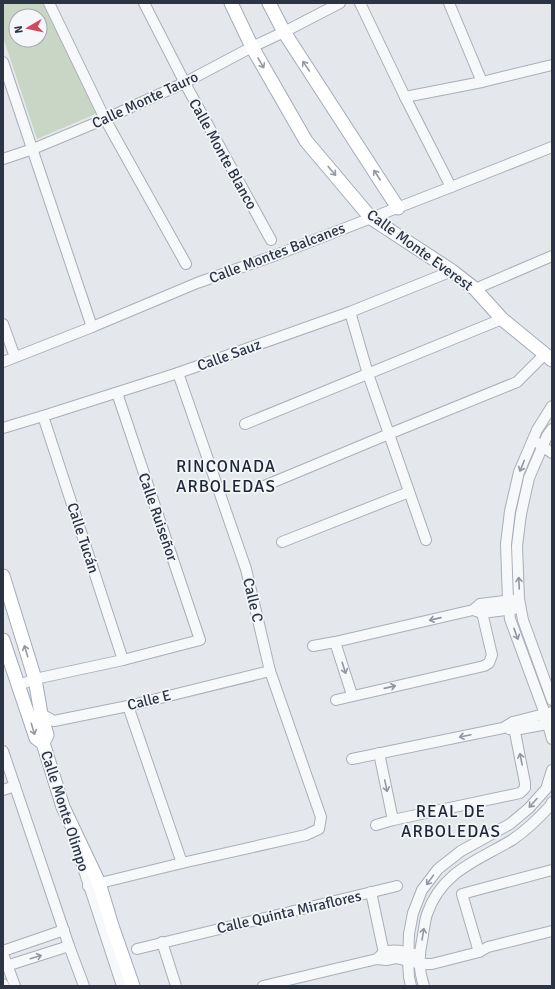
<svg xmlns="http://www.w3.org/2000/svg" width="555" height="989" font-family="Signika,sans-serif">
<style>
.green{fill:#c9d6c5;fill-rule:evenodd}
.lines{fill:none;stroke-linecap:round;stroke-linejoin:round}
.minor-casing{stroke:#a9aeb7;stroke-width:12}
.major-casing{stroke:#a3abb8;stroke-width:15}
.minor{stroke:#f7f8fa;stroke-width:10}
.major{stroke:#fff;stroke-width:13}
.oneway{stroke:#959aa2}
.oneway2{stroke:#9196a0}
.labels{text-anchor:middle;stroke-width:3.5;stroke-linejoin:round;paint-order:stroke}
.street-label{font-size:15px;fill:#2b3445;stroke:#f4f6f9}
.quarter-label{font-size:17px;letter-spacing:1px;fill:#1d2536;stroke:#f4f6f9}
</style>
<rect width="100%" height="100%" fill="#e4e7ec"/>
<!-- green -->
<path class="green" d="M3 3H44L98 113 37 139 3 37ZM16 16H40V40H16Z"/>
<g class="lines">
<defs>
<g id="minor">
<polyline points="49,3 105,119 186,264"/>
<polyline points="144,3 187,87 271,240"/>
<polyline points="360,3 405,97 451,187"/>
<polyline points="449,3 482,82"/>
<polyline points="3,62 92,327"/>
<polyline points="405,97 482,82 552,65"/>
<polyline points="3,159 33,149 105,119 184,83 252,47 284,32 340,3"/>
<polyline points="475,289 552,256"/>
<polyline points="350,312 368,374 426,540"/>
<polyline points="3,324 15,357"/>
<polyline points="3,362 92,327 197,283 276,255 451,187 552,147"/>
<polyline points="552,406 537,430 519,472 510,511 506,544 508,600 510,619 545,714 552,739"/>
<polyline points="43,416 123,660"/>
<polyline points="245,424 502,319"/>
<polyline points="3,428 43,416 178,373 350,312 452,271"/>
<polyline points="552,429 547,436 529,478 521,514 517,546 519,599 523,620 552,700"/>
<polyline points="538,443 552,453"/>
<polyline points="264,486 389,434 517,382 545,354"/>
<polyline points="282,542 409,492"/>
<polyline points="476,611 482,613 514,609"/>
<polyline points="335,642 352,695"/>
<polyline points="313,646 335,642 473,610 480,604 513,600"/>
<polyline points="19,685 35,679 123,660 200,640 117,393"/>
<polyline points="336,700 484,666 489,663 492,655 480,604"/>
<polyline points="128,706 182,863"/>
<polyline points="38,714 41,714 54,721 128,706 270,671"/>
<polyline points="509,729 515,730 552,723"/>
<polyline points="3,751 69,946 84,986"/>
<polyline points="379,753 393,820"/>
<polyline points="352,759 503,728 513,722 552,712"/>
<polyline points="3,790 15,786"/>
<polyline points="376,825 393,820 520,793 525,788 525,783 513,722"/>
<polyline points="75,843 122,986"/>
<polyline points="88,886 182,863 306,835 319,829 321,817 270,671 246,569 178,373"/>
<polyline points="371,892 385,958"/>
<polyline points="162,942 176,986"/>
<polyline points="137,949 397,886"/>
<polyline points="3,951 64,930"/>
<polyline points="479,952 462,894 552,870"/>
<polyline points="3,954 15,986"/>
<path d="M377 959C379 957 382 954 384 952 392 949 406 951 414 954"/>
<polyline points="3,967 69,946"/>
<polyline points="3,984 4,986"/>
<polyline points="263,986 377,959 386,960 396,958 420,964 432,964 479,952 488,947 552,931"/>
<polyline points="411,986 409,977 408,961 409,934 413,913 422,890 438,869 461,851 510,824 529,808 546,789 552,770"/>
<path d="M424 986C421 977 419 966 420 956 420 949 422 942 423 935 424 928 425 920 427 914 442 871 477 861 512 840 527 830 538 819 550 806L552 802"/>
</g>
<g id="major">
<polyline points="231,3 252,47 306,141 371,218 452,271 475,289 502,319 552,360"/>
<polyline points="269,3 284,32 398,208"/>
<polyline points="3,576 35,679 41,714 47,735 43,743"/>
<polyline points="3,640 36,738 43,743 63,807 99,883 112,926 133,986"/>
</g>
</defs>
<!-- minor casing -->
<use href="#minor" class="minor-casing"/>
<!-- major casing -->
<use href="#major" class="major-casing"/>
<!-- minor -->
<use href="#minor" class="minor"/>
<!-- major -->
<use href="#major" class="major"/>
</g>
<!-- one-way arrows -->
<defs><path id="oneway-shaft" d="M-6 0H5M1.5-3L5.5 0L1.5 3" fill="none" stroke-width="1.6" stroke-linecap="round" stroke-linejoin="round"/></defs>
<g class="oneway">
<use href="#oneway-shaft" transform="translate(261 63) rotate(60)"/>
<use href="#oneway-shaft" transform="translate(306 66) rotate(-124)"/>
<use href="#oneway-shaft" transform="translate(332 171) rotate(50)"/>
<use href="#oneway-shaft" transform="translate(377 175) rotate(-123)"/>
<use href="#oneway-shaft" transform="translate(26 651) rotate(-107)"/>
<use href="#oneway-shaft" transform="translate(33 729) rotate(73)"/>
</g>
<g class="oneway2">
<use href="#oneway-shaft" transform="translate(522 466) rotate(112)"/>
<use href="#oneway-shaft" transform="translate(519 583) rotate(-93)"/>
<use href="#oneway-shaft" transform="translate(435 619) rotate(167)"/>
<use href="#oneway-shaft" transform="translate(516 634) rotate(70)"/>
<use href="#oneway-shaft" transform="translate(344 668) rotate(72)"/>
<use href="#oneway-shaft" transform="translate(390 687) rotate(-13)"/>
<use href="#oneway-shaft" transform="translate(465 736) rotate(168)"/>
<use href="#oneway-shaft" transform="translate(521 759) rotate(-101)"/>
<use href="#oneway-shaft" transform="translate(386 786) rotate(78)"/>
<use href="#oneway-shaft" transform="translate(533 803) rotate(132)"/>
<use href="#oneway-shaft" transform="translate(430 880) rotate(126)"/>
<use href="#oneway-shaft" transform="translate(423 934) rotate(-81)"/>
<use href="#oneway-shaft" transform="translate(36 957) rotate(-17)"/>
</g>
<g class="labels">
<!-- street labels -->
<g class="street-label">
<text transform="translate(145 100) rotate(-25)" y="5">Calle Monte Tauro</text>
<text transform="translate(223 154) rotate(61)" y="5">Calle Monte Blanco</text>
<text transform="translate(420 250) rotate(36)" y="5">Calle Monte Everest</text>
<text transform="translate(277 253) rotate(-21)" y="5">Calle Montes Balcanes</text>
<text transform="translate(229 355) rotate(-20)" y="5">Calle Sauz</text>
<text transform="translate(158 517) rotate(71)" y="5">Calle Ruiseñor</text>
<text transform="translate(83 538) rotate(72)" y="5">Calle Tucán</text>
<text transform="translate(253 600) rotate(77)" y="5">Calle C</text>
<text transform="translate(149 700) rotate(-14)" y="5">Calle E</text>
<text transform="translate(65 811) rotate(72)" y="5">Calle Monte Olimpo</text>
<text transform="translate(289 912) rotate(-13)" y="5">Calle Quinta Miraflores</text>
</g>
<!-- quarter labels -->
<g class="quarter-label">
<text x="226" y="472">RINCONADA<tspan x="226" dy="20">ARBOLEDAS</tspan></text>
<text x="451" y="817">REAL DE<tspan x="451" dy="20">ARBOLEDAS</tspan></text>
</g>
</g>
<!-- border -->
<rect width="555" height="989" fill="none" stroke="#2b3445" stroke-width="8"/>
<!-- north arrow -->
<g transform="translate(28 28) rotate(261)"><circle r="19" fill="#f4f6f9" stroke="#a4a8b1"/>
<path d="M0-3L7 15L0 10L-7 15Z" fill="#d1495b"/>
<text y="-6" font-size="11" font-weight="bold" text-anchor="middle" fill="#2b3445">N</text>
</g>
</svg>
